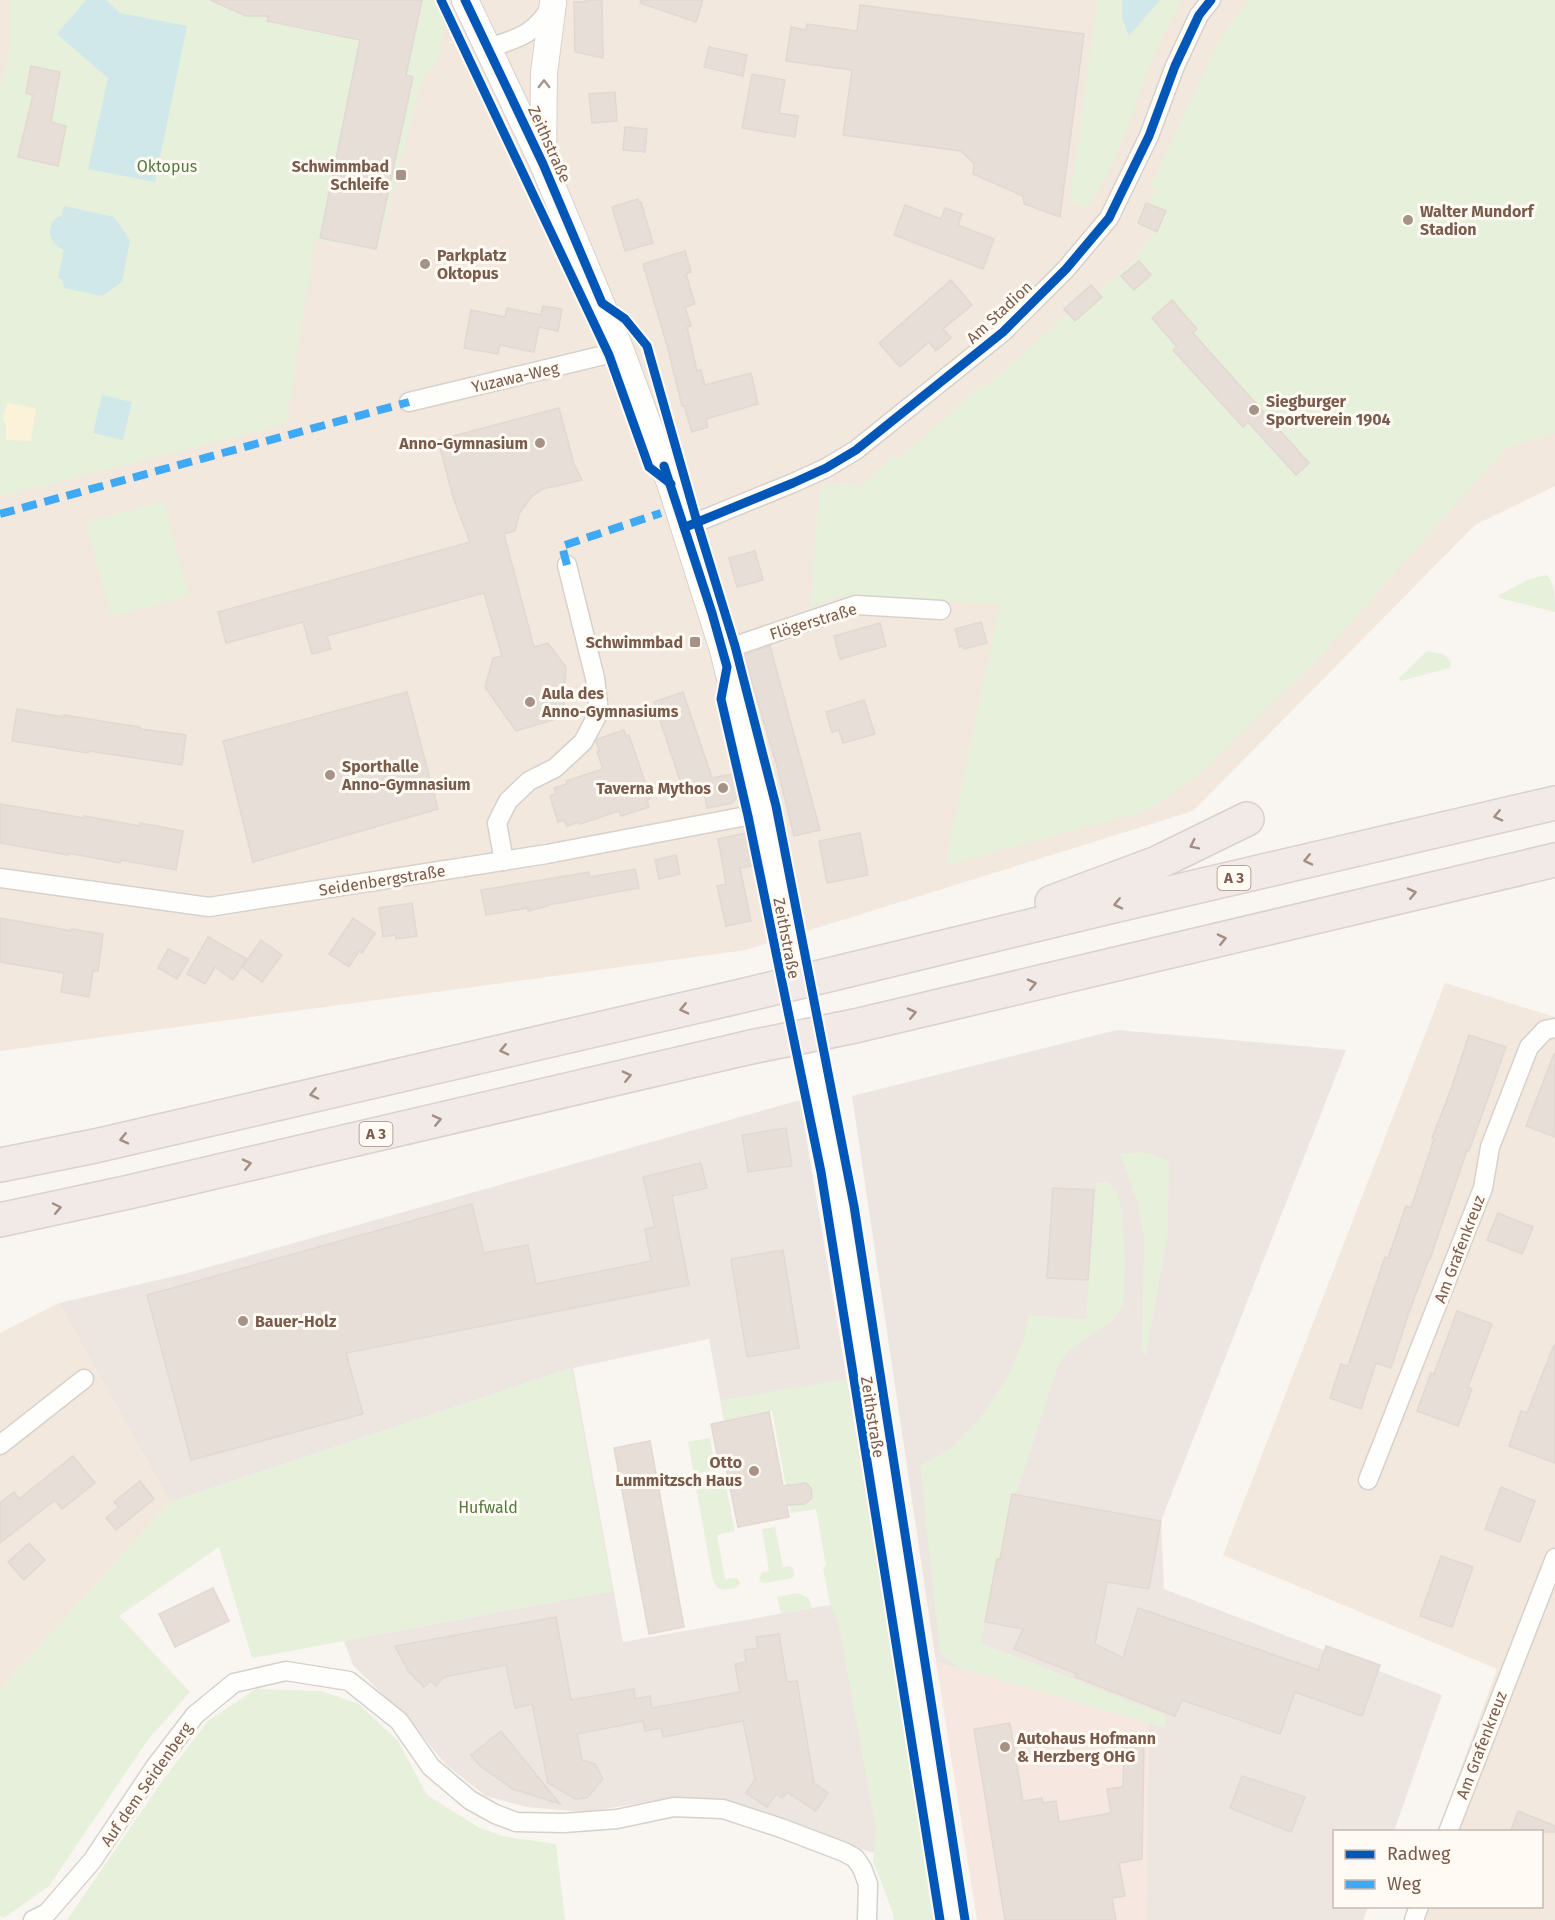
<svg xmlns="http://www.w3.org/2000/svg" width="1555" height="1920" font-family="'Fira Sans',sans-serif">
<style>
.residential{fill:#f2e8de}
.commercial{fill:#f6e8e1}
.industrial{fill:#ede5e0;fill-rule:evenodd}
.green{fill:#e7f0db}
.sand{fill:#fbf2d9}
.water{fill:#d0e8ea}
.building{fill:#e6ded7;stroke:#e2d8d2;stroke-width:1.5}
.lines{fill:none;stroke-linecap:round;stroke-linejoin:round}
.street-casing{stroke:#d7d1cb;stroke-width:21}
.secondary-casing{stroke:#d9d2cb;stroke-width:28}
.highway-casing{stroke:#dad1cc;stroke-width:36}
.street{stroke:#fefefd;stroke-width:18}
.secondary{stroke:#fefefd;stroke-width:26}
.highway{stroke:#f2eae7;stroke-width:33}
.highway-bridge-casing{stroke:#dad1cc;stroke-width:36;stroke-linecap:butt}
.highway-bridge{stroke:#f2eae7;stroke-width:33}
.quiet{stroke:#3fa9f5;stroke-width:8;stroke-dasharray:15 8;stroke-linecap:butt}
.cycleway-casing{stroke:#fffaf3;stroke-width:13}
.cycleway{stroke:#0057b8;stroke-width:9}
.oneway{stroke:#a8958b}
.oneway2{stroke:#a48e83}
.poi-dot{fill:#a69286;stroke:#fffaf3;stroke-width:2}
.labels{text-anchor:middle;stroke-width:6;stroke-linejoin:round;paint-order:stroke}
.shield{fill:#fffaf3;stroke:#a28b7f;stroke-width:1.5}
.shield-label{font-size:15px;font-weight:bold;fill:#7a5c4d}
.street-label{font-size:16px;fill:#7a5c4d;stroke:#fffaf3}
.park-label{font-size:16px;fill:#537a41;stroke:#fffaf3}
.poi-label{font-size:16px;font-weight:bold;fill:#7a5c4d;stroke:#fffaf3;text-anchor:start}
</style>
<rect width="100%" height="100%" fill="#f9f5f0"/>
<!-- residential -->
<g class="residential">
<polygon points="0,0 1555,0 1555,486 1475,525 1193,811 746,950 0,1051"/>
<polygon points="1445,983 1555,1017 1555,1920 1405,1920 1410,1907 1542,1906 1542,1832 1438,1831 1497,1669 1223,1555"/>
<polygon points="59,1303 170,1502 0,1690 0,1333"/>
</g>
<!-- commercial -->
<polygon class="commercial" points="936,1662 1149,1722 1146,1920 977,1920"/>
<!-- industrial -->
<g class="industrial">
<polygon points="1117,1030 1346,1050 1161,1521 1164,1589 1442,1695 1394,1831 1334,1832 1334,1906 1368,1907 1363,1920 1146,1920 1149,1722 936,1662 852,1096"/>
<path d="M800 1100 927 1860 870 1852 726 1799 677 1797 586 1812 526 1807 486 1796 446 1765 412 1723 353 1665 344 1641 612 1591 571 1368 170 1502 59 1303 184 1274ZM709 1339 724 1420 803 1405 840 1603 623 1642 573 1368Z"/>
</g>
<!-- green -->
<g class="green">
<polygon points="10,0 435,0 444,24 439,58 421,83 378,249 315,240 286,424 0,497 0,87 10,53"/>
<path d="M1097 0H1183C1154 45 1142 90 1123 139 1114 164 1100 187 1087 209L1070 202Z"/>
<path d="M1249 0H1555V433L1506 448 1323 654 1199 775 1148 810 945 866 1000 604 838 596 810 608 820 488C834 484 847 480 860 488L895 455 899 459 983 384 986 387 1067 314 1071 317 1139 256 1136 253 1147 243 1153 233 1139 226 1154 192 1152 183 1216 47 1227 28Z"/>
<polygon points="164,501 189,596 111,617 86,522"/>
<path d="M1546 575C1555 581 1555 599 1555 612L1499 598V595L1530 579Z"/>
<polygon points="1427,651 1445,655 1451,662 1450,668 1400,681 1399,678"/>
<polygon points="1140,1152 1156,1155 1169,1162 1168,1234 1146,1355 1142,1353 1144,1238 1138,1204 1120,1154"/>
<polygon points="1108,1182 1117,1192 1122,1213 1125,1261 1123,1305 1111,1322 1070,1350 1059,1363 1017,1492 1012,1495 1000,1559 997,1559 981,1643 1166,1715 1166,1728 959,1668 940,1653 920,1466 953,1446 980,1418 1007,1378 1023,1341 1029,1315 1086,1319 1096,1183"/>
<polygon points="571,1368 613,1591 252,1658 219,1547 119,1616 190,1692 147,1741 49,1886 4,1918 0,1916 0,1690 170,1502"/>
<polygon points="846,1379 934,1920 894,1920 893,1913 873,1861 876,1830 838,1621 830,1605 823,1567 826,1566 816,1509 791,1513 772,1411 724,1420 721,1400"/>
<polygon points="710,1438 716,1470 694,1474 688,1442"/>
<polygon points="724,1476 735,1531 717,1535 725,1579 735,1578 738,1579 740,1583 736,1588 724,1590 718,1588 713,1581 695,1482"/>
<polygon points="775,1527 783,1567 789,1566 793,1568 794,1576 792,1578 765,1583 761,1582 759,1579 762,1572 769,1571 762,1529"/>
<polygon points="798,1593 809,1598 812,1608 781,1614 777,1597"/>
<polygon points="256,1689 321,1691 359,1704 398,1741 427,1795 478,1827 502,1836 556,1844 565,1920 67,1920 163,1780 208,1721"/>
</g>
<!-- sand -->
<polygon class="sand" points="7,403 36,408 31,441 6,440 6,425 3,420"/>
<!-- water -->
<g class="water">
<polygon points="86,0 106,0 120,13 187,26 155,182 88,169 108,78 57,34"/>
<polygon points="1122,0 1160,0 1129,36 1122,18"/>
<path d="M64 206 114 217 130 240 122 282 102 296 64 288 62 279 58 278 64 250C46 243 45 222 62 215Z"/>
<polygon points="102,395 132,402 123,440 93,433"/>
</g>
<!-- building -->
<g class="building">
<polygon points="210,0 422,0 406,75 413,77 376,249 320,238 360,40 267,21 268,16 246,16"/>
<polygon points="585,0 602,0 603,58 575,52 574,2 586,2"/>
<polygon points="641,0 703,0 696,22 640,3"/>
<polygon points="860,5 1084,34 1060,217 1024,204 1023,196 973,174 974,164 961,151 843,135 852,70 786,61 791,27 806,30 807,24 857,31"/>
<polygon points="709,47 747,55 743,76 704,67"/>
<polygon points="31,66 60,72 51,122 66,126 58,166 18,157 33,95 26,93"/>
<polygon points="752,74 785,80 779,113 798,116 795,137 742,128"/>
<polygon points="615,92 617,121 592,123 589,94"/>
<polygon points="625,127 647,129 645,152 623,150"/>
<polygon points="638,199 639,202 641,202 653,243 625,251 612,207"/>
<polygon points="1146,203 1166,211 1157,232 1138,223"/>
<polygon points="905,205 941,219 945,208 962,214 958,225 994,239 983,269 894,235"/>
<polygon points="685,251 691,272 686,274 695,304 685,307 691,326 687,327 697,371 701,370 705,385 751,373 758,404 706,419 708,427 692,432 684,406 682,406 668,349 643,264"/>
<polygon points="1139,261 1151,275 1134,290 1121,276"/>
<polygon points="951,280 972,305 943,329 951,338 936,351 929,342 900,367 879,343"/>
<polygon points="1091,285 1102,297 1075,321 1064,309"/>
<polygon points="1172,300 1197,329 1193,333 1309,463 1296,475 1248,422 1243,427 1173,350 1177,347 1152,318"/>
<polygon points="543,306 562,309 558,331 539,327 534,352 500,345 498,354 464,348 471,310 505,317 507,308 541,315"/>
<polygon points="559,408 574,464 582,480 543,489 532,496 519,514 515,531 504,534 534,647 548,643 566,667 563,717 516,731 485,687 493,658 502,656 484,593 327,636 331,649 312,654 303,622 226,643 218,612 470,542 453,497 438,440"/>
<polygon points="755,551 763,580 737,587 729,558"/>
<polygon points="981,622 987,643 964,649 963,645 960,647 955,629"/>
<polygon points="880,623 886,646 840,659 834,636"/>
<polygon points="770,646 820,830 794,836 776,763 744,655"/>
<polygon points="407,692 438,809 253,862 223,741"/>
<polygon points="683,692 712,778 732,774 738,795 732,803 707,808 704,792 697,793 695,783 682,787 654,702"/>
<polygon points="864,700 875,734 843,743 839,730 832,732 826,712"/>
<polygon points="17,709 64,717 64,715 113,723 140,727 140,729 186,735 182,765 89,751 88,753 12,741"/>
<polygon points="624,730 626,736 629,735 644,779 650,799 647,800 649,807 621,816 619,811 580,824 579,822 567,826 564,820 558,822 550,796 556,794 554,788 567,784 566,781 603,769 597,752 599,751 596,741 598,739"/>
<polygon points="0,804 84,818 84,816 140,826 140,823 183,831 176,870 121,860 120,863 68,853 68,855 0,843"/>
<polygon points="746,833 752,866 740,868 751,921 726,926 717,886 726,884 718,839"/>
<polygon points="860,833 868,875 827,883 819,841"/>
<polygon points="676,855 680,874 659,879 655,860"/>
<polygon points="635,869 639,888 548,905 548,906 528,911 528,908 486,915 481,890 589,872 590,877"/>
<polygon points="412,903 417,936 396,939 395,935 383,937 379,908"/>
<polygon points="0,918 72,931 72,929 103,934 98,971 93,971 89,997 61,992 64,973 0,962"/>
<polygon points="353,918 375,933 362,953 359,951 349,967 329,954"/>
<polygon points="208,937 247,959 233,980 215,967 205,984 187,974"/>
<polygon points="261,940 282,955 262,982 242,967"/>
<polygon points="168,949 189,959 177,979 158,968"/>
<polygon points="1469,1035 1506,1047 1469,1151 1467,1150 1430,1259 1429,1259 1408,1315 1391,1368 1376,1363 1361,1409 1330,1398 1341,1364 1348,1366 1385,1257 1388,1258 1406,1206 1411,1208 1434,1139 1432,1138 1450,1092"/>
<polygon points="1554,1054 1555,1054 1555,1137 1526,1126"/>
<polygon points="786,1128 792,1166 748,1172 742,1135"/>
<polygon points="701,1163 707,1188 672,1196 689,1285 346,1353 363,1414 191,1460 147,1295 472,1204 484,1253 528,1245 536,1284 651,1261 645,1229 655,1227 643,1177"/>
<polygon points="1053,1188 1094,1190 1088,1280 1047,1278"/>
<polygon points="1498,1213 1533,1227 1522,1254 1487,1240"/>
<polygon points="783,1250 799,1348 747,1357 731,1259"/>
<polygon points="1457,1311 1492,1324 1468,1387 1472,1389 1458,1426 1417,1411 1431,1373 1434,1374"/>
<polygon points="1554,1345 1555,1345 1555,1463 1509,1446 1521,1411 1527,1413"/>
<polygon points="769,1412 783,1486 806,1483 811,1488 812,1498 805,1504 787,1505 789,1517 738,1527 726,1468 720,1469 711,1424"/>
<polygon points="650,1441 684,1627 649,1634 614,1448"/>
<polygon points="73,1456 95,1483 62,1509 55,1500 0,1543 0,1503 14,1492 19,1499"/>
<polygon points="140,1481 154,1499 116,1530 106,1518 119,1507 114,1502"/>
<polygon points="1501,1487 1535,1501 1520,1542 1485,1529"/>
<polygon points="1012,1494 1161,1521 1149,1589 1107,1582 1095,1644 1123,1658 1138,1608 1318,1670 1326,1646 1380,1665 1362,1716 1295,1692 1280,1734 1182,1700 1175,1716 1075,1677 1077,1674 1014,1649 1023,1629 985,1622 997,1559 1000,1559"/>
<polygon points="29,1543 45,1560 24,1580 8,1562"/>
<polygon points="1441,1556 1473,1567 1452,1627 1420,1616"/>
<polygon points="213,1588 229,1621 175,1647 159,1614"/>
<polygon points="556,1617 571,1700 634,1689 635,1699 650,1696 652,1708 740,1692 735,1664 746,1662 744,1650 758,1648 756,1637 779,1634 787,1682 797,1681 814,1783 828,1793 816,1811 787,1792 782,1798 776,1794 767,1807 746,1793 755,1779 743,1721 663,1737 661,1728 645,1731 643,1721 577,1734 582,1760 595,1764 603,1779 587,1798 576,1799 548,1783 532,1704 515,1708 506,1665 444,1677 436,1686 430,1681 424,1687 408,1671 395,1646"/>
<polygon points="1010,1723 1023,1801 1042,1798 1043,1803 1056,1801 1059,1822 1111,1813 1107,1789 1123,1787 1124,1745 1144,1745 1142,1859 1119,1863 1125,1896 1112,1898 1116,1920 1005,1920 974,1729"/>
<polygon points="501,1731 560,1804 513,1789 480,1766 471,1755"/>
<polygon points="1242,1776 1305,1797 1291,1832 1230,1808"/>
<polygon points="1518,1811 1555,1826 1555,1832 1510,1832"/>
</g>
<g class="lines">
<defs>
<g id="street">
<path d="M489 48C518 38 534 35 551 7"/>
<polyline points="409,402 621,351"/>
<polyline points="685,527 793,483 826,468 856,450 1003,332 1066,269 1109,218 1149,136 1175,66 1199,15 1211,0"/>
<polyline points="723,650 856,605 941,610"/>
<polyline points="504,861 497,823 508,801 529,781 555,768 583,742 599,712 595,678 567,565"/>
<polyline points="0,878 209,907 547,854 762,813"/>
<polyline points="0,1445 84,1379"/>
<polyline points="1368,1480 1483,1188 1490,1147 1529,1047 1545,1030 1555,1028"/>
<polyline points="1448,1832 1555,1558"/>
<polyline points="33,1920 47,1913 92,1861 155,1767 195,1715 234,1683 286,1671 349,1681 399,1721 431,1767 470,1800 495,1814 516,1822 564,1823 617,1819 674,1807 723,1809 781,1828 844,1852 855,1858 862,1868 868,1884 867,1920"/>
<polyline points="1414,1920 1419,1906"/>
</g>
<g id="secondary">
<polyline points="465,0 543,164 621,351 671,486 723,650 754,774 834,1169 952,1920"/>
<polyline points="543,158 544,73 553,3"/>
</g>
<g id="highway">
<polyline points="1052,902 1157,863 1247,819"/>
<polyline points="849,970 1105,908 1555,803"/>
<polyline points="855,1026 1555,860"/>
<polyline points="0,1165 95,1146 741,996"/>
<polyline points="0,1220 129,1192 751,1047"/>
</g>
</defs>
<!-- street casing -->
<use href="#street" class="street-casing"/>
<!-- secondary casing -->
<use href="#secondary" class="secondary-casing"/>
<!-- highway casing -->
<use href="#highway" class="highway-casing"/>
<!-- street -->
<use href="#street" class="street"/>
<!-- secondary -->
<use href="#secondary" class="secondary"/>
<!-- highway -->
<use href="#highway" class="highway"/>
<defs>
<g id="highway-bridge">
<polyline points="741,996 849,970"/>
<polyline points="751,1047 855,1026"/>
</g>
</defs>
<!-- highway-bridge casing -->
<use href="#highway-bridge" class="highway-bridge-casing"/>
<!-- highway-bridge -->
<use href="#highway-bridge" class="highway-bridge"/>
<!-- quiet -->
<g class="quiet">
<polyline points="0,514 409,402"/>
<polyline points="567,565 562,546 661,513"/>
</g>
<defs>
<g id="cycleway">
<polyline points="441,0 609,355 649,467 671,484"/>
<polyline points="465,0 543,164 602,303 625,319 647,346 697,522 735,646 776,806 854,1206 965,1920"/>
<polyline points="664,466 712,613 727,667 721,699 748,816 821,1172 940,1920"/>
<polyline points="688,526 793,483 826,468 856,450 1003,332 1066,269 1109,218 1149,136 1175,66 1199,15 1211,0"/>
</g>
</defs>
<!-- cycleway casing -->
<use href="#cycleway" class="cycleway-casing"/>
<!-- cycleway -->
<use href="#cycleway" class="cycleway"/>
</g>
<!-- one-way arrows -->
<defs><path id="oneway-chevron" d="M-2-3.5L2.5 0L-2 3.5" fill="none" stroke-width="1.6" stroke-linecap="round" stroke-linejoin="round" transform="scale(1.5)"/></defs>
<use class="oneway" href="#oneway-chevron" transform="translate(544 84) rotate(-90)"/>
<g class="oneway2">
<use href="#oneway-chevron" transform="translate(1498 816) rotate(167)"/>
<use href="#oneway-chevron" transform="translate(1194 845) rotate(154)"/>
<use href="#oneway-chevron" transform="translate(1308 860) rotate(167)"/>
<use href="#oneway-chevron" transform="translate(1412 893) rotate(-13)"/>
<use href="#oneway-chevron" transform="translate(1118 904) rotate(167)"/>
<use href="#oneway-chevron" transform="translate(1222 939) rotate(-13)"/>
<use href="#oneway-chevron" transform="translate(1032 984) rotate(-13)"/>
<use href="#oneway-chevron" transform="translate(684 1009) rotate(167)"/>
<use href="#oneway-chevron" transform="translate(912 1013) rotate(-13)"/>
<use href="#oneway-chevron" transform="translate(504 1050) rotate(167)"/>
<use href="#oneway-chevron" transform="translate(627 1076) rotate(-13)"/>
<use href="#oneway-chevron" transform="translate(314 1094) rotate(167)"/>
<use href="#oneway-chevron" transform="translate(437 1120) rotate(-13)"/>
<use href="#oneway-chevron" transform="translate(124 1139) rotate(167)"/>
<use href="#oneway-chevron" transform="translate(247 1164) rotate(-13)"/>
<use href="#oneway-chevron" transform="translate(57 1208) rotate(-12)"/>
</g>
<!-- markers -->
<g class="poi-dot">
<rect x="395" y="169" width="12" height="12" rx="3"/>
<circle cx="1408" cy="220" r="6"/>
<circle cx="425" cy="264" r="6"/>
<circle cx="1254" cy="410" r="6"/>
<circle cx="540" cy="443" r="6"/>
<rect x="689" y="636" width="12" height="12" rx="3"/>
<circle cx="530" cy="702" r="6"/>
<circle cx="330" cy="775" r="6"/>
<circle cx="723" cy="788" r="6"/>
<circle cx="243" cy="1321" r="6"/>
<circle cx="754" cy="1471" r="6"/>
<circle cx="1005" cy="1747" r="6"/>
</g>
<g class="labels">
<!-- shield labels -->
<g class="shield">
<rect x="1217.5" y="866" width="33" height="24" rx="4.5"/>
<rect x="359.5" y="1122" width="33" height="24" rx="4.5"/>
</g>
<g class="shield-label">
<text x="1234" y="883">A 3</text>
<text x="376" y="1139">A 3</text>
</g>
<!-- street labels -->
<g class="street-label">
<text transform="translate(550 144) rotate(66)" y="6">Zeithstraße</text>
<text transform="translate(999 312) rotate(-43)" y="6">Am Stadion</text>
<text transform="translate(515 377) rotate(-13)" y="6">Yuzawa-Weg</text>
<text transform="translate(813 621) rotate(-17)" y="6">Flögerstraße</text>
<text transform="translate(382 880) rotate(-9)" y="6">Seidenbergstraße</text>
<text transform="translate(787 938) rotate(79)" y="6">Zeithstraße</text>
<text transform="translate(1459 1249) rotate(-69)" y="6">Am Grafenkreuz</text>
<text transform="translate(873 1417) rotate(81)" y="6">Zeithstraße</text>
<text transform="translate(1481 1745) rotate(-69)" y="6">Am Grafenkreuz</text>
<text transform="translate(146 1784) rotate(-55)" y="6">Auf dem Seidenberg</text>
</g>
<!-- park labels -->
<g class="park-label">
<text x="167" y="172">Oktopus</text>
<text x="488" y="1513">Hufwald</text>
</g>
<!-- poi labels -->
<g class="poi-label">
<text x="389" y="172" text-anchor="end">Schwimmbad<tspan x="389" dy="18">Schleife</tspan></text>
<text x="1420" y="217">Walter Mundorf<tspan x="1420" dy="18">Stadion</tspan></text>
<text x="437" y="261">Parkplatz<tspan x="437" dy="18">Oktopus</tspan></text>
<text x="1266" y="407">Siegburger<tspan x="1266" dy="18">Sportverein 1904</tspan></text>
<text x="528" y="449" text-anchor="end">Anno-Gymnasium</text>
<text x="683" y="648" text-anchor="end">Schwimmbad</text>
<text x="542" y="699">Aula des<tspan x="542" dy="18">Anno-Gymnasiums</tspan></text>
<text x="342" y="772">Sporthalle<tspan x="342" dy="18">Anno-Gymnasium</tspan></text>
<text x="711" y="794" text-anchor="end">Taverna Mythos</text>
<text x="255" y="1327">Bauer-Holz</text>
<text x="742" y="1468" text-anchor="end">Otto<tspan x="742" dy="18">Lummitzsch Haus</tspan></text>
<text x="1017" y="1744">Autohaus Hofmann<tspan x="1017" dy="18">&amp; Herzberg OHG</tspan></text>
</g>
</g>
<!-- legend -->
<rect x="1333" y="1830" width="210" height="78" fill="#fffaf3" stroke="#cabbb1" stroke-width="1.5"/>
<rect x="1345" y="1850" width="30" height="9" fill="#0057b8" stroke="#cabbb1" stroke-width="1.5"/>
<text x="1387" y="1860" font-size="18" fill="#7a5c4d">Radweg</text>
<rect x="1345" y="1880" width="30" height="9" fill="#3fa9f5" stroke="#cabbb1" stroke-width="1.5"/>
<text x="1387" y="1890" font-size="18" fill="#7a5c4d">Weg</text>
</svg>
